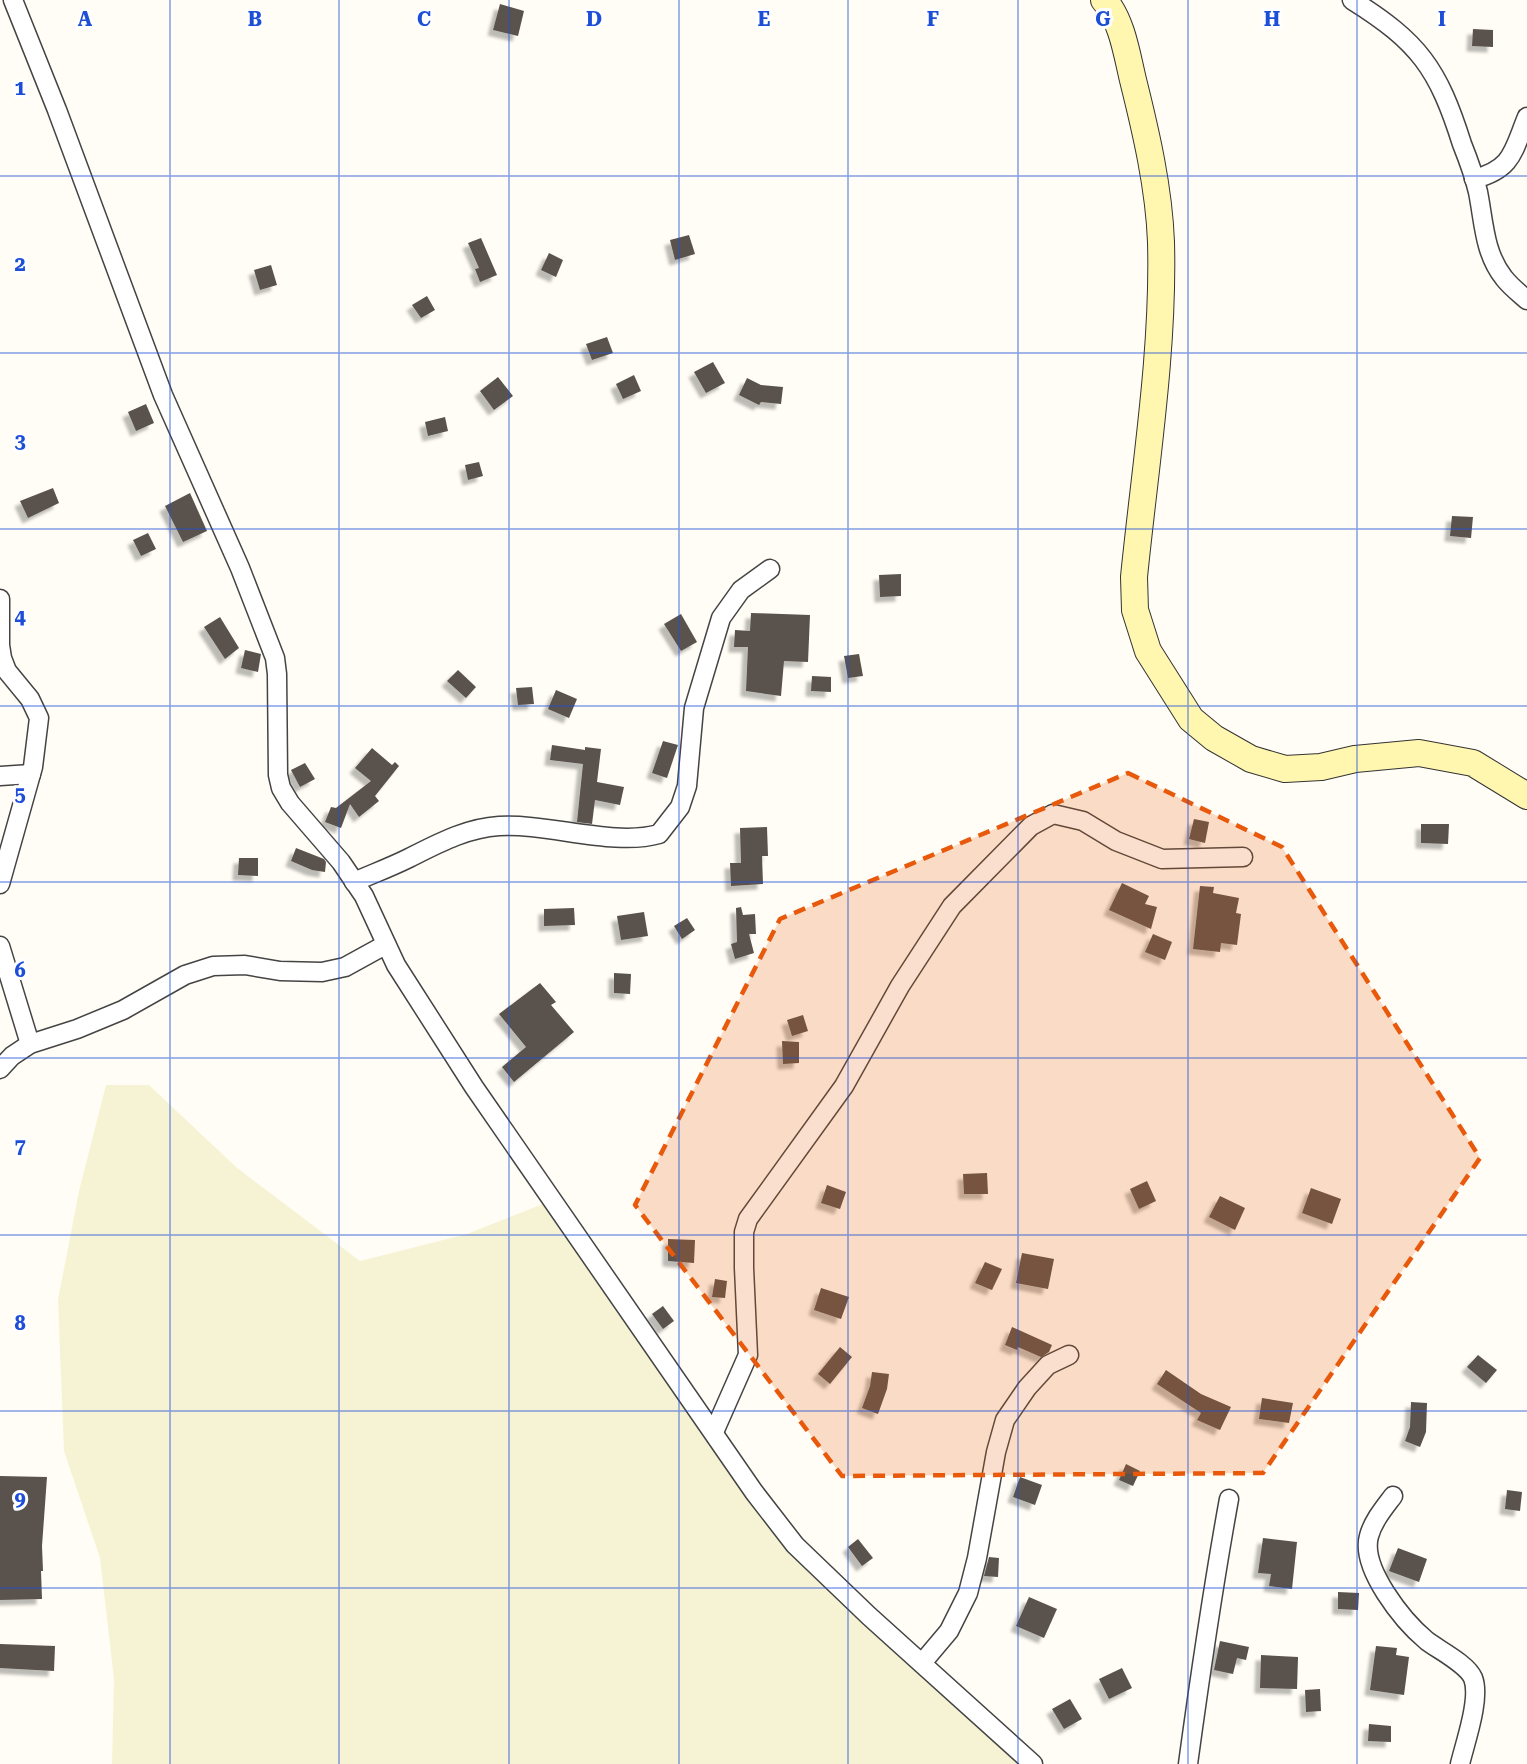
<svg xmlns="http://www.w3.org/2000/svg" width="1527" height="1764" font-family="'Roboto Serif',serif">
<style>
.farmland{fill:#f6f3d4}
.building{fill:#5a524d;filter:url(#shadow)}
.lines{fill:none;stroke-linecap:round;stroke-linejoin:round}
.minor-casing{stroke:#444;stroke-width:21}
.secondary-casing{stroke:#333;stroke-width:28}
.minor{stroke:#fff;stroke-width:18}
.secondary{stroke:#fff6b0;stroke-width:26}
.marked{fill:#e8590c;fill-opacity:0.2;stroke:#e8590c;stroke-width:4.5;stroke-dasharray:12 8;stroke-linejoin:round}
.grid{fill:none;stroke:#1d4ed8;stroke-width:1.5;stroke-opacity:0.55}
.grid-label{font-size:20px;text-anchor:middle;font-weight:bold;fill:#1d4ed8;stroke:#fff;stroke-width:6;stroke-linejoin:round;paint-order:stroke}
</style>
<defs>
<filter id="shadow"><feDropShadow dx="-5.5" dy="5.5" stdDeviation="1.5" flood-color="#0004"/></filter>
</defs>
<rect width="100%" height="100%" fill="#fffdf5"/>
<!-- farmland -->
<polygon class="farmland" points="106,1085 149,1085 236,1167 360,1261 467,1234 548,1202 781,1534 1026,1764 112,1764 114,1679 100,1558 64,1451 58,1300 79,1191"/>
<!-- building -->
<g class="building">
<polygon points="500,4 524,11 518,36 493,30"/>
<polygon points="1473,29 1493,30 1493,47 1472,46"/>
<polygon points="689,235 695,254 675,260 670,240"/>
<polygon points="481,238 497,275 480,282 475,269 479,268 468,243"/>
<polygon points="549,253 563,260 556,277 541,270"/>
<polygon points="271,265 277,285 260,290 254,270"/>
<polygon points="427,296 435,310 421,318 412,305"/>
<polygon points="607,337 613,353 592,360 586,344"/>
<polygon points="713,362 725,383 706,393 694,372"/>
<polygon points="634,375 641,391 623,399 616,384"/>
<polygon points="498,377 513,396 494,410 480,391"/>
<polygon points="747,378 761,385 783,387 781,404 761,402 759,405 739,395"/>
<polygon points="146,404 154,423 136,431 128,412"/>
<polygon points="445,417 448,431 428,436 425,422"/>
<polygon points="479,462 483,476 468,480 465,465"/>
<polygon points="53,488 59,503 28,518 20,501"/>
<polygon points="190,493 207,531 183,542 165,506"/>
<polygon points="1452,516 1473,517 1471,538 1450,536"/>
<polygon points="148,533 156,549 141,556 133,540"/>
<polygon points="901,574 901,596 880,597 879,575"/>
<polygon points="751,613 810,615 808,662 784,661 781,696 746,691 748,647 734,647 735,630 750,631"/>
<polygon points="681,614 697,642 681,651 664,624"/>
<polygon points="220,617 239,648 225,659 204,627"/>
<polygon points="245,650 261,654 258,672 241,668"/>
<polygon points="859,654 863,676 848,678 844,656"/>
<polygon points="458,670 476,687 466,698 447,681"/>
<polygon points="812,676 831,677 831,692 811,691"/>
<polygon points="532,687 534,704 518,705 516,688"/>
<polygon points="556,690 577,699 569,718 548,709"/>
<polygon points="663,741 678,745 667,778 652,773"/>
<polygon points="552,745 585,750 585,747 601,749 597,782 624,787 620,805 595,800 592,824 577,822 583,764 550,760"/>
<polygon points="372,748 392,765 395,762 399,766 375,796 379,801 359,817 350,804 341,828 325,822 331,807 336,808 371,781 355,768"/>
<polygon points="305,763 315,779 300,787 291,770"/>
<polygon points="1194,819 1209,822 1205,843 1189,839"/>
<polygon points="1421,824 1449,824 1448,844 1421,843"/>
<polygon points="767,827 768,856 762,856 763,884 731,886 730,863 741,863 740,828"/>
<polygon points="296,848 324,859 326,862 325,872 312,870 291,861"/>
<polygon points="239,858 258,858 258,876 238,875"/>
<polygon points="1122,883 1149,896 1145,904 1157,907 1151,929 1109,910"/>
<polygon points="1200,886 1214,887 1213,893 1239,898 1236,913 1241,914 1237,945 1221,943 1220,952 1193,949"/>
<polygon points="741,907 743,915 755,914 756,934 749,934 754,953 735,959 731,944 737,942 736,908"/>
<polygon points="574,908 575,925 544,926 544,909"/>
<polygon points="644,912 648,936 621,940 617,916"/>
<polygon points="687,918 695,930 682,939 674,926"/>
<polygon points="1153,934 1172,942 1165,960 1145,952"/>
<polygon points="614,973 631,974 630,994 614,993"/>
<polygon points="540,983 556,1002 551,1005 574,1032 514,1082 502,1067 526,1047 499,1014"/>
<polygon points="803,1015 808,1031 792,1036 787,1020"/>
<polygon points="782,1041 799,1042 799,1063 783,1064"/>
<polygon points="987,1173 988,1194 964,1194 963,1174"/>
<polygon points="1147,1181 1156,1201 1139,1209 1130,1189"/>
<polygon points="827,1185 846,1192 840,1209 821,1203"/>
<polygon points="1311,1188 1341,1199 1332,1224 1302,1213"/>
<polygon points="1220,1196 1245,1208 1235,1230 1209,1217"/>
<polygon points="668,1239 695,1240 694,1263 668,1261"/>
<polygon points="1022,1253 1054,1259 1048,1289 1016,1283"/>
<polygon points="985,1262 1002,1269 992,1290 975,1283"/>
<polygon points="715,1279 727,1281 725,1298 712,1297"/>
<polygon points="821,1288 849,1297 841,1319 814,1310"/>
<polygon points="663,1306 674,1321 663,1329 652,1314"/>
<polygon points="1012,1327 1052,1345 1049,1352 1041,1357 1018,1347 1017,1350 1005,1345"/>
<polygon points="840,1347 852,1357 830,1384 818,1374"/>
<polygon points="1478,1355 1497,1370 1486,1383 1467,1367"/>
<polygon points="1166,1370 1201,1394 1231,1407 1220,1430 1197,1420 1201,1413 1157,1384"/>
<polygon points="872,1372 889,1374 887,1389 878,1414 862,1408 870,1386"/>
<polygon points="1262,1398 1293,1403 1289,1423 1259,1419"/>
<polygon points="1411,1402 1427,1403 1426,1432 1420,1447 1405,1441 1410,1427"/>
<polygon points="1126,1464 1140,1471 1133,1486 1119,1480"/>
<polygon points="0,1476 47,1477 42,1546 43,1571 41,1571 42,1599 0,1600"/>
<polygon points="1020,1477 1042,1485 1035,1505 1013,1497"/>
<polygon points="1507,1490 1522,1492 1520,1511 1505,1509"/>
<polygon points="1263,1538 1297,1542 1292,1589 1269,1586 1271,1574 1258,1573"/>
<polygon points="858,1539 873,1558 862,1566 848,1547"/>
<polygon points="1398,1548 1427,1559 1419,1582 1389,1571"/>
<polygon points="989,1557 999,1558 998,1577 984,1576"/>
<polygon points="1338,1592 1359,1593 1358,1610 1338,1609"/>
<polygon points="1029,1597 1057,1609 1044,1638 1016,1626"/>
<polygon points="1220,1641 1249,1647 1246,1660 1237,1658 1233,1674 1214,1670"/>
<polygon points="0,1644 55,1646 54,1671 0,1668"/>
<polygon points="1376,1646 1397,1648 1396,1655 1409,1657 1404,1695 1370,1690"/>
<polygon points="1261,1655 1298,1657 1297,1689 1260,1688"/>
<polygon points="1122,1668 1132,1688 1109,1699 1099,1679"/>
<polygon points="1320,1689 1321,1711 1306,1712 1305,1690"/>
<polygon points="1070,1699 1082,1719 1064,1729 1052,1709"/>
<polygon points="1369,1724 1391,1726 1391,1742 1368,1741"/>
</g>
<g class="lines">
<defs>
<g id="minor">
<polyline points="13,0 57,110 163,395 240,568 275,658 277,674 278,775 281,788 290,803 341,862 364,896 396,965 474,1087 754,1492 795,1545 869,1616 1033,1764"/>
<path d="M1352 0C1419 42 1438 68 1462 144 1468 159 1474 175 1478 192 1484 222 1484 253 1504 278 1510 286 1519 293 1527 300"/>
<path d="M1474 179C1513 169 1513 151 1527 117"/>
<polyline points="0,599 0,645 2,658 7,671 30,699 39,718 33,767 0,884"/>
<polyline points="0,776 31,774"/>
<path d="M354 882C372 874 391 867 409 858 437 844 466 828 499 826 548 823 614 847 659 834L680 807 687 786 694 708 721 618 741 590 770 569"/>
<polyline points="0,946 30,1044"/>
<polyline points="0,1069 12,1056 30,1044 77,1029 123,1010 185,975 213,966 245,965 280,971 322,972 345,967 385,945"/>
<polyline points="714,1432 748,1355 744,1268 744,1232 748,1219 844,1086 900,986 952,906 1031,826 1053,814 1083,821 1116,841 1162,859 1243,857"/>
<path d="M1393 1496C1384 1508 1373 1521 1369 1536 1360 1568 1403 1621 1427 1641 1439 1650 1467 1664 1473 1678 1481 1698 1465 1743 1460 1764"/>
<polyline points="922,1663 949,1631 968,1593 977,1558 996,1452 1005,1420 1027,1388 1048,1365 1069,1355"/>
<path d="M1188 1764C1200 1676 1213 1587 1229 1499"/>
</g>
<path id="secondary" d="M1104 0C1122 20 1127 55 1133 80 1146 132 1159 188 1161 242 1164 351 1145 467 1134 577L1135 610 1148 651 1191 719 1214 738 1251 759 1285 769 1321 767 1355 759 1419 753 1473 763 1527 796"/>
</defs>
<!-- minor casing -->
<use href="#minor" class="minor-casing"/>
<!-- secondary casing -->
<use href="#secondary" class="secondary-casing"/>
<!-- minor -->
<use href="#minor" class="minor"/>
<!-- secondary -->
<use href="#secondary" class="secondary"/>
</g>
<!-- marked area -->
<path class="marked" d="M1128 773 1282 847 1480 1158 1263 1473 842 1476 635 1205 780 919Z"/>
<!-- grid -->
<path class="grid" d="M170 0V1764M339 0V1764M509 0V1764M679 0V1764M848 0V1764M1018 0V1764M1188 0V1764M1357 0V1764M0 176H1527M0 353H1527M0 529H1527M0 706H1527M0 882H1527M0 1058H1527M0 1235H1527M0 1411H1527M0 1588H1527"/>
<g class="grid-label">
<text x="85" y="26">A</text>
<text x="255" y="26">B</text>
<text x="424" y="26">C</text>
<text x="594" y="26">D</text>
<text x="764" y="26">E</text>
<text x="933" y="26">F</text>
<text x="1103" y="26">G</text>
<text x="1272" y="26">H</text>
<text x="1442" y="26">I</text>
<text x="20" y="95">1</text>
<text x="20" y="271">2</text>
<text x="20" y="448">3</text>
<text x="20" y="624">4</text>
<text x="20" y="801">5</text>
<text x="20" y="977">6</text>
<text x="20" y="1153">7</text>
<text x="20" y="1330">8</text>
<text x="20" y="1506">9</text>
</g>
</svg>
